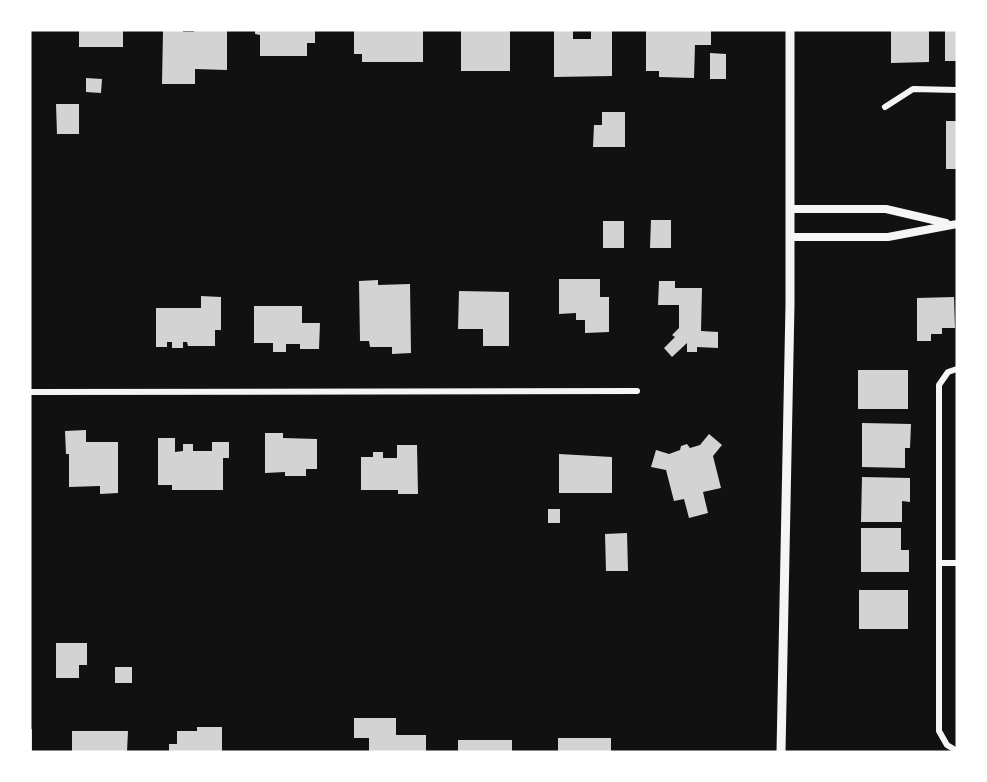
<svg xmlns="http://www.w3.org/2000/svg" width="987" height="782" font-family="Jost,sans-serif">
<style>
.building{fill:#d3d3d3}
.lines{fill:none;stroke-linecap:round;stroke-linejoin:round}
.minor{stroke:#f5f5f5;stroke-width:6}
.tertiary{stroke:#f5f5f5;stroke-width:8}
.secondary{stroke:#f5f5f5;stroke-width:9}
</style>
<rect width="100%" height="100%" fill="#111"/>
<!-- building -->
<g class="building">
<rect x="79" y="30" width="44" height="17"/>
<polygon points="163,30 183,30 183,32 194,32 194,30 227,31 227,70 195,69 195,84 162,84"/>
<polygon points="255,30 315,30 315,43 307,43 307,56 260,56 260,35 255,34"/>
<polygon points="369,30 423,30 423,62 362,62 362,54 354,54 354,31"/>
<rect x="461" y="30" width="49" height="41"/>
<polygon points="554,30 573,30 573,39 591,39 591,30 612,30 612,76 554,77"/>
<polygon points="646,30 711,30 711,45 695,45 694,78 659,77 659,71 646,71"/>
<polygon points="891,30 929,30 929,62 891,63"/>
<rect x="945" y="30" width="12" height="31"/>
<polygon points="710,53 726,54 726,79 710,79"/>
<polygon points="86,78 102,79 101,93 86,92"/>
<polygon points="56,104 79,104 79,134 57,134"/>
<polygon points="602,112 625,112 625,147 593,147 594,125 602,125"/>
<rect x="946" y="121" width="11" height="48"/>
<polygon points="651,220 671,220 671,248 650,248"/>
<rect x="603" y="221" width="21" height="27"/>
<polygon points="559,279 600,279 600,297 609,297 609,332 585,333 585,320 576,320 576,313 559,314"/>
<polygon points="378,280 378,285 410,284 411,353 392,354 392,347 370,347 369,341 360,341 359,281"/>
<polygon points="659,281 675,281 675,288 702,288 701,331 718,332 718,348 697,347 697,352 687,352 687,343 672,357 664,348 675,337 672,335 679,328 679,305 658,305"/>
<polygon points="459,291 509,292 509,346 483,346 483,329 458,329"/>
<polygon points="201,296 221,297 221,330 215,330 215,346 188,346 187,342 183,342 183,348 172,348 172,342 167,342 167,347 156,347 156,308 201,308"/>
<polygon points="954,297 955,328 942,328 942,334 931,334 931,341 917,341 917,298"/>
<polygon points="254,306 302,306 302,323 320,323 319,349 300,349 300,344 286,344 286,352 273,352 273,343 254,343"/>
<rect x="858" y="370" width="50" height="39"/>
<polygon points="862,423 911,424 910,448 905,448 905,468 862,467"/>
<polygon points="86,430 86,442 118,442 118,493 100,494 100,486 69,487 69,454 66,454 65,431"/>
<polygon points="265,433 283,433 283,438 317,439 317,469 306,469 306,476 285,476 285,472 265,473"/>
<polygon points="709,434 722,445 713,456 721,488 703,492 708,513 689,518 684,499 674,501 666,470 651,467 656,450 669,454 680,450 681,446 687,444 690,448 700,445"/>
<polygon points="158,438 175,438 175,452 183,451 183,444 193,444 193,451 212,451 212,442 229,442 229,458 223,458 223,490 172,490 172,485 158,485"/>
<polygon points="397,445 417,445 418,494 398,494 398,490 361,490 361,457 373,457 373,452 383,452 383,458 397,458"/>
<polygon points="559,454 612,457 612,493 559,493"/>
<polygon points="862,477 910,478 910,502 902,501 902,522 861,522"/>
<rect x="548" y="509" width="12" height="14"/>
<polygon points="861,528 901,528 901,550 909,550 909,572 861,572"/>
<polygon points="627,533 628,571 606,571 605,534"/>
<rect x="859" y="590" width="49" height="39"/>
<polygon points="56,643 87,643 87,665 79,665 79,678 56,678"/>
<rect x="115" y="667" width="17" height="16"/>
<polygon points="354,718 396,718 396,735 426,735 426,752 369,752 369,738 354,738"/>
<polygon points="197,727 222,727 222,752 169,752 169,744 177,744 177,731 197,731"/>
<rect x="30" y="729" width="2" height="23"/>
<polygon points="72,731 128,731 127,752 72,752"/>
<rect x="558" y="738" width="53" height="14"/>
<rect x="458" y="740" width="54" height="12"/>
</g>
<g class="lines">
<!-- minor -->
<g class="minor">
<polyline points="885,107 913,89 957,90"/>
<polyline points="957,369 948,372 939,385 939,731 947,745 957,751"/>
<polyline points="30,392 637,391"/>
<polyline points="941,563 957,563"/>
</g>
<!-- tertiary -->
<g class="tertiary">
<polyline points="791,209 886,209 946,223"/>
<polyline points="790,237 888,237 957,224"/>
</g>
<!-- secondary -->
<polyline class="secondary" points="781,752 790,305 790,30"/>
</g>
<!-- border -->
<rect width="987" height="782" fill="none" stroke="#ffffff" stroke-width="63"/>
</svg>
